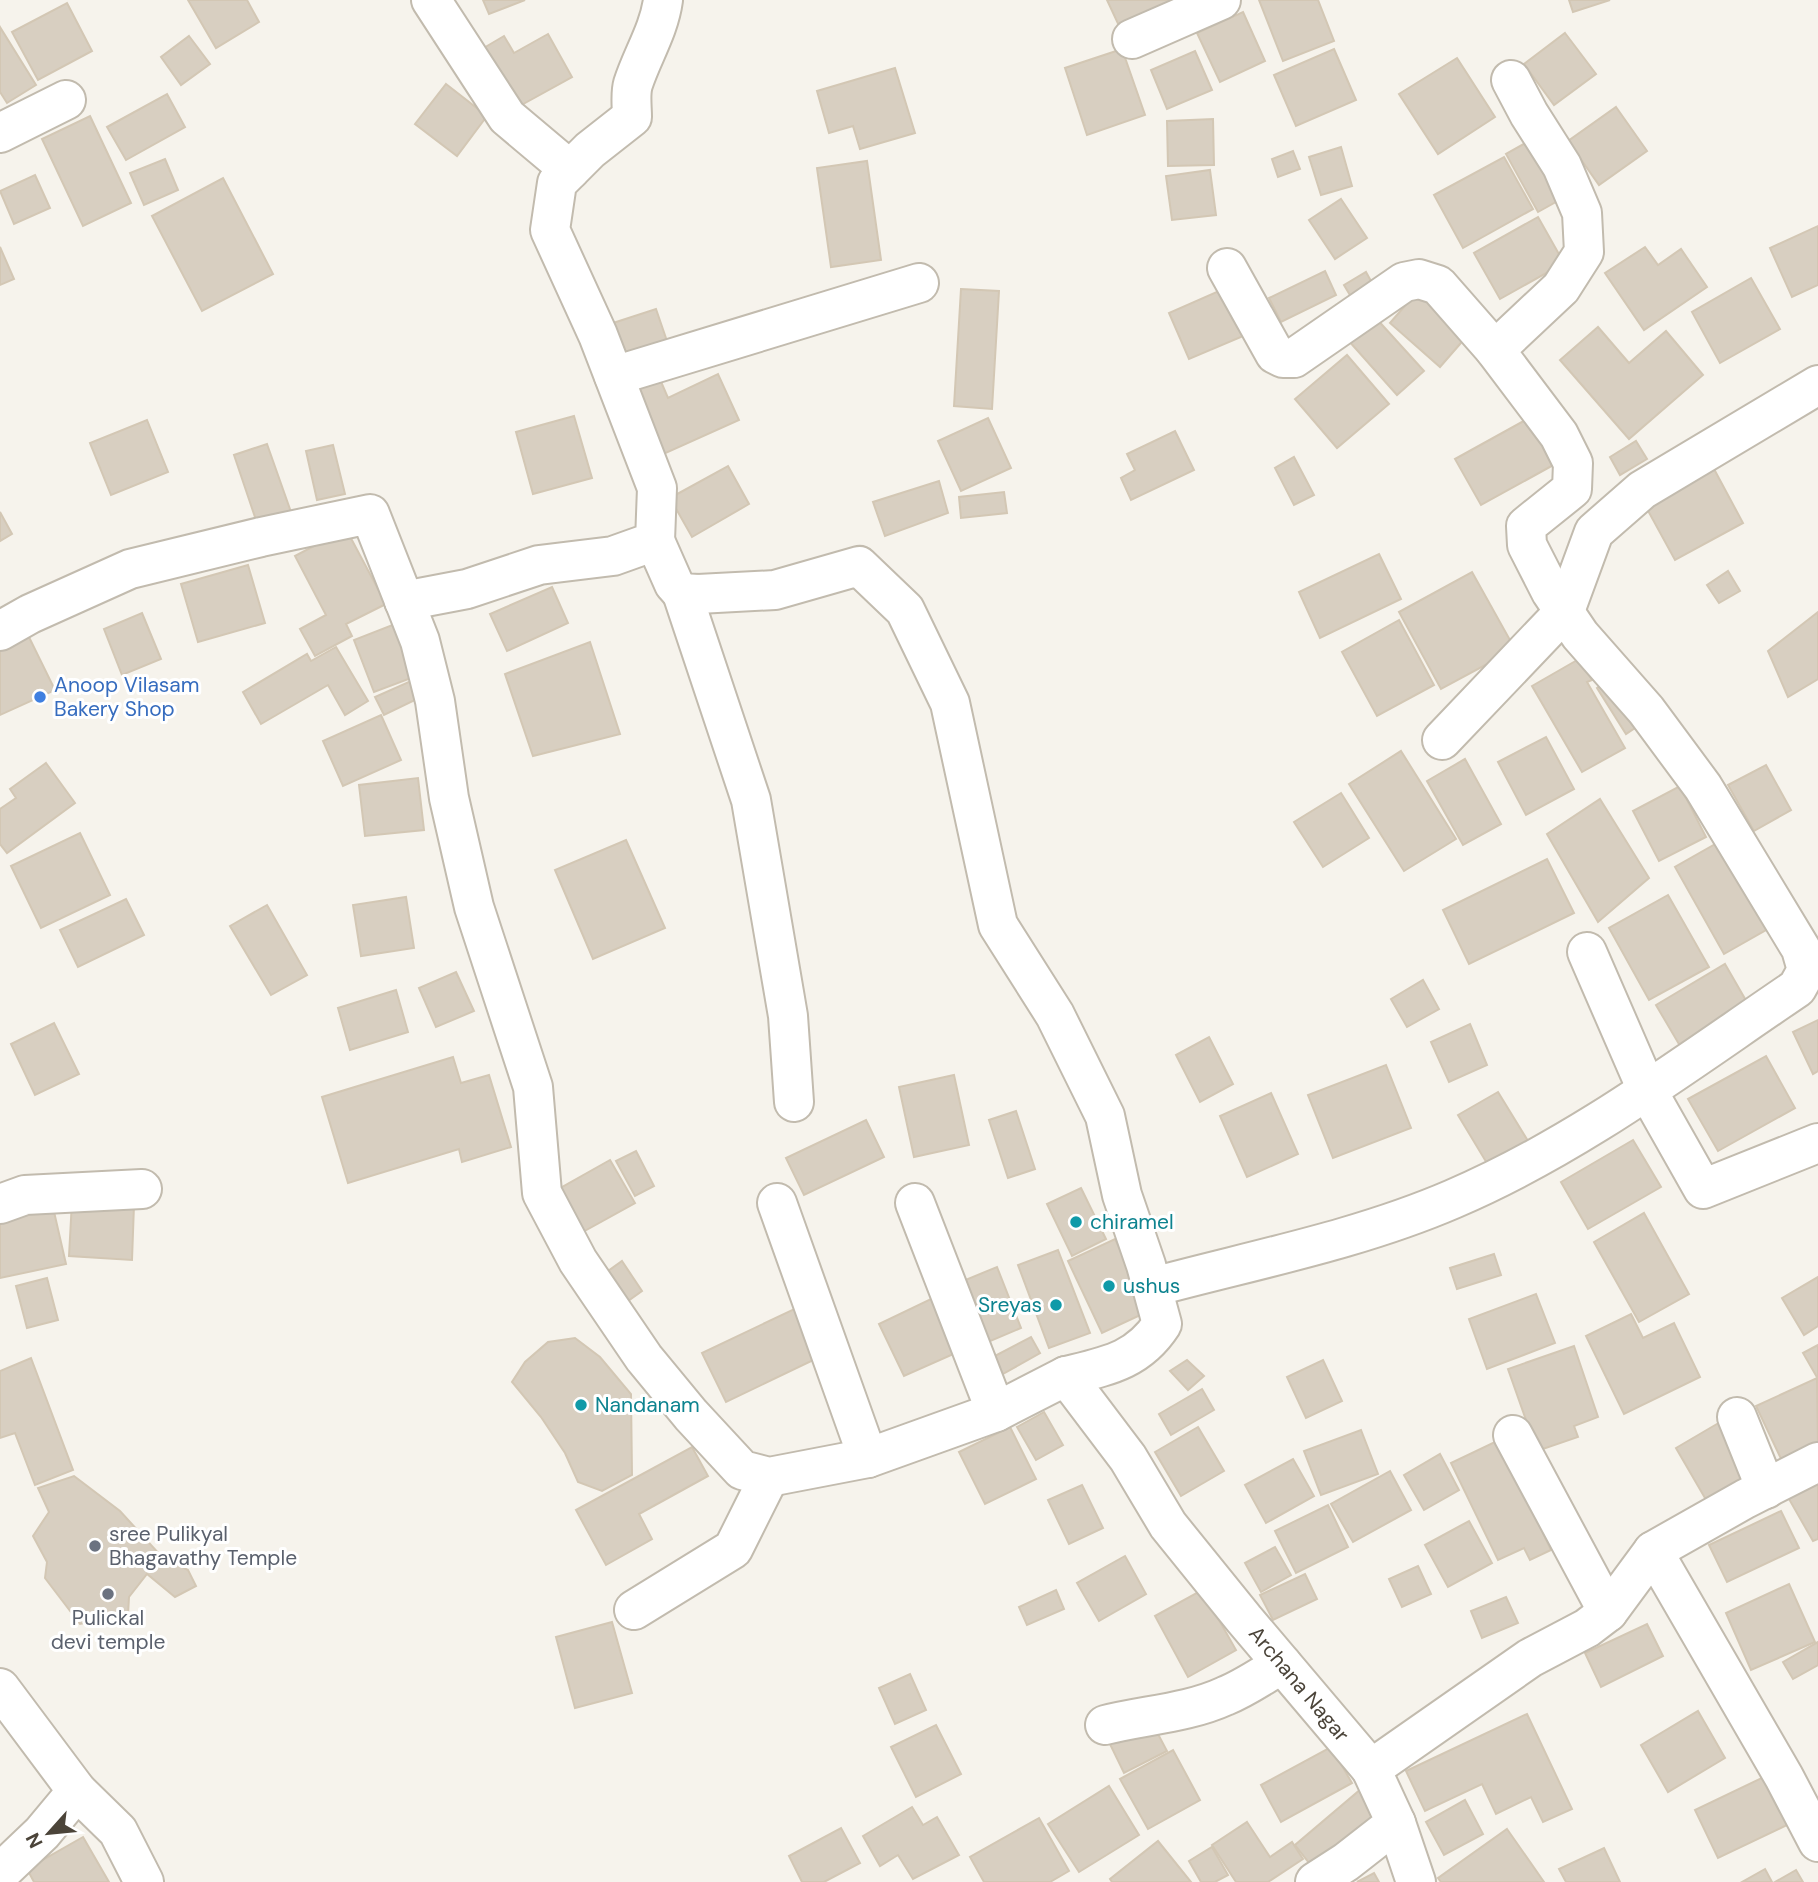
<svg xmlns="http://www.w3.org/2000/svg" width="1818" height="1882" font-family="'DM Sans',sans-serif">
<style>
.building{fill:#d8cfc1;stroke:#d3c7b4;stroke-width:2}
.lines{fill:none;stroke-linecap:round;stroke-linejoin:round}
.minor-casing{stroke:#c2bbae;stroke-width:42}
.minor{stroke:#fff;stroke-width:38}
.shop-dot{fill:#3f7fe0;stroke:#fff;stroke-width:2.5}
.culture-dot{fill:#0f9aa8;stroke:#fff;stroke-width:2.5}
.worship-dot{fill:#6b7280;stroke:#fff;stroke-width:2.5}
.labels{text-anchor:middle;stroke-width:6;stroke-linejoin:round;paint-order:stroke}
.shop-label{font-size:21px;fill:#366cbe;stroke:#fff;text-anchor:start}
.culture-label{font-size:21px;fill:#0d838f;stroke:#fff;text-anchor:start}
.worship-label{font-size:21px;fill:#5b616d;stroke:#fff;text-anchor:start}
.street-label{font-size:21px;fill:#4b4439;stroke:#fff}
</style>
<rect width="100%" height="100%" fill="#f6f3ec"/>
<!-- building -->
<g class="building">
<polygon points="188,0 247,0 259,22 216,48"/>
<polygon points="483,0 525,0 489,14"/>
<polygon points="1107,0 1178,0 1120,28"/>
<polygon points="1259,0 1318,0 1334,41 1283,61"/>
<polygon points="1569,0 1610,0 1573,12"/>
<polygon points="67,3 92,51 38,80 12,32"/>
<polygon points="1243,12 1265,61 1220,82 1197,33"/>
<polygon points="0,27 36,85 7,103 0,92"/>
<polygon points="1565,33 1596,74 1554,105 1524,64"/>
<polygon points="548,34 572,77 516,108 482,49 504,36 514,53"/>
<polygon points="189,36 210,64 181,85 161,57"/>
<polygon points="1122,49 1145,115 1087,135 1065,68"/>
<polygon points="1334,49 1356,100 1296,126 1274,75"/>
<polygon points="1195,51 1212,90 1167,109 1151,70"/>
<polygon points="1457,58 1495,117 1438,154 1399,94"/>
<polygon points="895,68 915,133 860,149 853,126 829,133 817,91"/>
<polygon points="446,84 487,116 457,156 415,124"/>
<polygon points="167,94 185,127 126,160 107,127"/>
<polygon points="1616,107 1647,151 1599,185 1568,141"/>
<polygon points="90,116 131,203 83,226 42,139"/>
<polygon points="1213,119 1214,165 1168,166 1167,121"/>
<polygon points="1538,136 1570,194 1538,212 1506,154"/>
<polygon points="1341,147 1352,186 1321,195 1309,157"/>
<polygon points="1293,151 1300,169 1278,177 1272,159"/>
<polygon points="1504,157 1533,209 1463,248 1434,195"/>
<polygon points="165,159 178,190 144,205 130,173"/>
<polygon points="867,161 881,260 831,267 817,168"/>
<polygon points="1210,170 1216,215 1172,220 1166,176"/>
<polygon points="35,175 50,208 14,224 0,191"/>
<polygon points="223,178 273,274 202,311 152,216"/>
<polygon points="1341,199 1367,238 1335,259 1309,220"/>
<polygon points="1538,217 1564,263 1500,299 1474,253"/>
<polygon points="1818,226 1818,285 1792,297 1770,248"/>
<polygon points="0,247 14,279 0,285"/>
<polygon points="1645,247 1658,265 1681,249 1707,287 1644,330 1605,273"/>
<polygon points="1325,271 1336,295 1281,322 1269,298"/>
<polygon points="1366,272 1377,292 1356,305 1344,285"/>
<polygon points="1751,278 1780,329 1720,363 1692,312"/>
<polygon points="1228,287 1248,334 1189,359 1169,313"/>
<polygon points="961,289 999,291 992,409 954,406"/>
<polygon points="1417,292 1467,336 1440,367 1390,323"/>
<polygon points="656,309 667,341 614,358 604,326"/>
<polygon points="1374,316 1424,371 1397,395 1348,340"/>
<polygon points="1598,327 1629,363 1666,331 1703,375 1629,439 1560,360"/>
<polygon points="1347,355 1389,404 1337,448 1295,399"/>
<polygon points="656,370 668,398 718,374 739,420 659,456 626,384"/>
<polygon points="574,416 592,478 533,494 516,432"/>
<polygon points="1531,417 1557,463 1481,505 1455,459"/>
<polygon points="988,418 1011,468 961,491 938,441"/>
<polygon points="147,420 168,472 111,495 90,443"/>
<polygon points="1175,431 1194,470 1131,500 1121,478 1135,470 1127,454"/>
<polygon points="1636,441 1647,459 1620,475 1610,457"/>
<polygon points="267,444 291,512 257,523 234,455"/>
<polygon points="333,445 345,494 317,500 306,451"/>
<polygon points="1294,457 1314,495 1294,505 1275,468"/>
<polygon points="728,466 749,504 692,537 670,498"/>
<polygon points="1714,469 1743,523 1675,560 1646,507"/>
<polygon points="939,481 948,513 885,536 873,502"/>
<polygon points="1004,492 1007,513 961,518 959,497"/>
<polygon points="0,512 12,534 0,541"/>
<polygon points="346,529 386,604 346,624 352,636 315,656 300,629 326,615 295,556"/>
<polygon points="1379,554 1401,599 1320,638 1299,592"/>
<polygon points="248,565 265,623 198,642 181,584"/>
<polygon points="1728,571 1740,591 1719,603 1707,585"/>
<polygon points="1472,572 1515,649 1441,689 1399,612"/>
<polygon points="552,587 568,623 507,651 490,614"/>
<polygon points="1818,612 1818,679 1788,697 1768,651"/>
<polygon points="142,613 161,659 122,675 104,629"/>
<polygon points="1399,620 1434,685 1377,716 1342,652"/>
<polygon points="395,624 414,677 374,692 354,640"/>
<polygon points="26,631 55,690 0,715 0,644"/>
<polygon points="590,642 620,734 533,756 505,674"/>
<polygon points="336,647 368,701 345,715 328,685 261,724 243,692 307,654 311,661"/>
<polygon points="1579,659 1592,680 1587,682 1625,748 1582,772 1532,686"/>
<polygon points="1611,678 1641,724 1626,734 1597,688"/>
<polygon points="411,681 419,698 384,715 375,697"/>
<polygon points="381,715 401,760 343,786 323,741"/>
<polygon points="1546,737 1574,789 1526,815 1498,762"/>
<polygon points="1401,751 1456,839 1404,871 1349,784"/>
<polygon points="1465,759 1501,824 1463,845 1427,781"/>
<polygon points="46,763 75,803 7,853 0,844 0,809 16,798 10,789"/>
<polygon points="1766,765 1791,810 1754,831 1728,785"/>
<polygon points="418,778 424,830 365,836 359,785"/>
<polygon points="1680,786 1706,837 1659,861 1633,811"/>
<polygon points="1341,793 1369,838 1323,867 1294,822"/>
<polygon points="1600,799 1649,878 1598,922 1547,834"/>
<polygon points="80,833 110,895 41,928 11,866"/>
<polygon points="1724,839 1773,926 1724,954 1675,867"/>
<polygon points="626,840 665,928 593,959 555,870"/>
<polygon points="1547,859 1574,913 1469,964 1443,910"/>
<polygon points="1668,895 1709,967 1649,1000 1609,928"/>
<polygon points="406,897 414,948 361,956 353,905"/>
<polygon points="126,899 144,935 78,967 60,930"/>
<polygon points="267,905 307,975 271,995 230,926"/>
<polygon points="1725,964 1752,1011 1683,1051 1656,1005"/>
<polygon points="456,972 474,1011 436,1027 419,988"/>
<polygon points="1423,980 1439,1009 1407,1027 1391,999"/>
<polygon points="396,990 408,1032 350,1050 338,1008"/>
<polygon points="1818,1020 1818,1071 1813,1074 1793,1032"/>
<polygon points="54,1023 79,1074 35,1095 11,1044"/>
<polygon points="1470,1024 1487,1065 1449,1082 1431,1042"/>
<polygon points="1209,1037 1233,1084 1200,1102 1176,1055"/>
<polygon points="1766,1056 1795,1108 1718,1151 1688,1099"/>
<polygon points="453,1057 461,1083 489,1075 511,1147 462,1162 459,1149 348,1183 322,1097"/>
<polygon points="1386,1065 1411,1128 1333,1158 1308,1095"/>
<polygon points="954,1075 969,1145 914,1157 899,1087"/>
<polygon points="1498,1092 1528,1141 1488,1165 1458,1115"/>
<polygon points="1271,1093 1298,1154 1247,1177 1220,1116"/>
<polygon points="1016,1111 1035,1169 1008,1178 989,1120"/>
<polygon points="866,1120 884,1157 804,1195 786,1158"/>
<polygon points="1633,1140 1661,1187 1588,1229 1561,1182"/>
<polygon points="636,1151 654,1186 635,1196 616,1161"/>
<polygon points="610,1160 635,1203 581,1233 557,1190"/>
<polygon points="1081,1188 1106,1239 1072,1256 1047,1204"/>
<polygon points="72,1201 134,1205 132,1260 69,1256"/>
<polygon points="52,1203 66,1264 0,1278 0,1214"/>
<polygon points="1644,1213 1689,1294 1639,1322 1594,1242"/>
<polygon points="1115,1239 1149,1311 1102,1333 1068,1261"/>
<polygon points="1058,1250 1090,1333 1049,1348 1018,1265"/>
<polygon points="1494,1254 1501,1275 1457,1289 1450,1268"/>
<polygon points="622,1261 642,1291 621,1306 601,1276"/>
<polygon points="997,1267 1021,1328 988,1342 963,1281"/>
<polygon points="1818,1277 1818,1326 1804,1335 1782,1298"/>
<polygon points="47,1278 58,1320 27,1328 16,1286"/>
<polygon points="1536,1294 1555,1343 1487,1369 1469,1319"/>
<polygon points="933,1298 958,1352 904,1376 879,1324"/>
<polygon points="805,1304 828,1353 726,1402 702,1353"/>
<polygon points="1631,1314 1643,1338 1674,1323 1700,1377 1624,1414 1586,1336"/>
<polygon points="1031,1337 1040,1353 1003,1374 993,1357"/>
<polygon points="575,1338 600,1357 631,1394 632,1475 602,1491 578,1482 565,1453 541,1417 512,1382 525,1362 548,1342"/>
<polygon points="1818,1345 1818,1379 1803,1353"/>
<polygon points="1574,1346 1598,1417 1574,1426 1578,1437 1537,1451 1508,1369"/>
<polygon points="31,1358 73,1470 35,1485 15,1433 0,1438 0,1371"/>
<polygon points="1187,1360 1204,1376 1188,1390 1170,1371"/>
<polygon points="1323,1360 1342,1401 1306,1418 1287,1377"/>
<polygon points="1817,1378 1818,1449 1784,1465 1756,1406"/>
<polygon points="1202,1389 1214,1410 1171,1435 1159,1414"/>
<polygon points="1044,1412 1063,1445 1036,1460 1017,1427"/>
<polygon points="1722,1421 1755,1478 1709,1505 1676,1448"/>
<polygon points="1010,1427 1036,1479 985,1504 959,1452"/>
<polygon points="1198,1427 1224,1471 1181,1496 1155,1452"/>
<polygon points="1361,1430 1378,1474 1321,1495 1304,1451"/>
<polygon points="1499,1440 1551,1550 1530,1560 1524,1548 1498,1560 1451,1463"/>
<polygon points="692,1447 708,1476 639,1514 652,1539 606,1565 576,1510"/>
<polygon points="1440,1454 1459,1490 1424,1510 1404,1475"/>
<polygon points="1293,1459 1314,1496 1266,1523 1245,1485"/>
<polygon points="1390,1471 1411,1510 1353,1542 1331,1504"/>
<polygon points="1818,1474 1818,1539 1813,1541 1785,1492"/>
<polygon points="74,1476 120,1511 161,1556 188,1570 196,1586 175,1597 147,1574 129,1597 128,1615 80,1624 45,1578 47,1562 33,1536 49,1512 38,1488"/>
<polygon points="1082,1485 1103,1528 1069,1544 1048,1500"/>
<polygon points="1328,1505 1348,1547 1296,1573 1275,1531"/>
<polygon points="1781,1511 1799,1548 1727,1582 1709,1545"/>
<polygon points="1469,1521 1492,1563 1448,1587 1425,1545"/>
<polygon points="1275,1547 1291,1575 1261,1592 1245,1563"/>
<polygon points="1125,1556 1146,1594 1099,1621 1077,1583"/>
<polygon points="1418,1566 1431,1594 1402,1607 1389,1579"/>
<polygon points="1305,1574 1317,1599 1273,1620 1260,1595"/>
<polygon points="1789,1584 1815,1642 1751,1670 1726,1613"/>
<polygon points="1056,1590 1064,1609 1027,1625 1019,1607"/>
<polygon points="1202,1590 1236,1650 1188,1677 1155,1616"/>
<polygon points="1506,1597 1518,1623 1482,1638 1471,1611"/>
<polygon points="612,1622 632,1693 575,1708 556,1637"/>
<polygon points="1647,1624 1663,1656 1601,1687 1585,1653"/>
<polygon points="1818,1642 1818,1665 1793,1679 1783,1662"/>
<polygon points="910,1674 926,1710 895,1724 879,1688"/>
<polygon points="1698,1711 1725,1758 1668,1792 1641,1745"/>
<polygon points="1527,1714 1572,1809 1543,1822 1531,1797 1496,1814 1482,1784 1425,1811 1406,1771"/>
<polygon points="1150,1719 1167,1751 1124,1773 1108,1740"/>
<polygon points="936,1725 961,1774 916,1797 891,1747"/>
<polygon points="1331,1747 1352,1783 1281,1822 1261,1785"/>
<polygon points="1173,1750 1200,1800 1148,1829 1120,1779"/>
<polygon points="1766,1776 1789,1824 1718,1858 1695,1810"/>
<polygon points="1109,1786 1139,1835 1079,1872 1048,1824"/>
<polygon points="1361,1789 1380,1812 1313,1868 1295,1845"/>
<polygon points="1465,1800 1483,1834 1444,1855 1426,1822"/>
<polygon points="912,1807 923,1825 937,1817 959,1855 913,1879 898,1855 880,1866 863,1836"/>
<polygon points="1039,1818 1069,1871 1050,1882 984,1882 970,1857"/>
<polygon points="1247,1822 1270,1857 1292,1842 1303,1859 1268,1882 1236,1882 1212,1845"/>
<polygon points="841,1828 860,1863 824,1882 802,1882 789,1856"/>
<polygon points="1507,1829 1544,1882 1441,1882 1438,1878"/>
<polygon points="83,1837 109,1882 34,1882 27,1869"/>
<polygon points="1158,1841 1191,1882 1112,1882 1110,1879"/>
<polygon points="1212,1847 1228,1875 1215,1882 1201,1882 1189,1861"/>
<polygon points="1604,1848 1620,1882 1566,1882 1559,1869"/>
<polygon points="1765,1869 1772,1882 1742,1882"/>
<polygon points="1796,1870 1803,1882 1775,1882"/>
<polygon points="1374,1873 1379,1882 1357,1882"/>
</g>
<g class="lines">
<defs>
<g id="minor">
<polyline points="431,0 507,117 570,170"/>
<polyline points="1132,39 1221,0"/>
<polyline points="0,133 66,100"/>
<polyline points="1227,268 1275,354 1283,358 1294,358 1404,282 1419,279 1438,285 1495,350"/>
<polyline points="614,376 919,283"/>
<path d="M655 541 674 584 682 593 698 594 775 590 859 566 905 610 950 703 998 925 1055 1015 1105 1116 1122 1195 1146 1265 1162 1324C1138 1361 1107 1366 1066 1376"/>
<polyline points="682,593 751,800 788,1016 794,1102"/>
<path d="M404 601 467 589 539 565 613 556 655 541 657 488 598 335 550 230 557 183 590 150 632 117C632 107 630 94 633 84 642 56 659 30 663 0"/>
<polyline points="0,631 30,614 130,569 261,537 370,514 420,641 435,701 449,798 474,907 533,1087 542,1193 578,1261 644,1358 691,1415 742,1470 769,1477 868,1458 996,1412 1066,1376 1128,1458 1168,1525 1244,1619 1371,1769 1530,1658 1587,1628 1608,1612 1653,1551 1784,1777 1818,1842"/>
<polyline points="1442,740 1565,611 1594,532 1642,490 1818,385"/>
<polyline points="1587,952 1647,1090 1703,1189 1818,1143"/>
<polyline points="777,1203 868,1458"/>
<polyline points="915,1203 996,1412"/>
<polyline points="0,1204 25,1195 142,1189"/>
<path d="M1153 1287C1253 1260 1358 1240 1453 1199 1577 1146 1686 1063 1797 988L1807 970 1801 949 1703 787 1646 710 1580 635 1551 592 1527 545 1526 526 1572 489 1573 463 1559 435 1495 350 1561 288 1584 252 1582 213 1562 166 1529 114 1511 80"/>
<polyline points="1737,1417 1766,1489"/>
<polyline points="1513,1435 1608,1612"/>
<polyline points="1653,1551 1745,1499 1818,1462"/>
<polyline points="634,1610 733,1549 769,1477"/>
<polyline points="0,1688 77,1791 118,1831 144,1882"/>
<path d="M1105 1725C1145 1715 1188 1713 1225 1696 1245 1688 1263 1675 1282 1664"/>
<polyline points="1396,1823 1416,1882"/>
<polyline points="0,1873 42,1833 77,1791"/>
<polyline points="1315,1882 1346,1862 1396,1823 1371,1769"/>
</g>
</defs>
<!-- minor casing -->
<use href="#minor" class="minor-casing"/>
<!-- minor -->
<use href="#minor" class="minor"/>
</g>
<!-- markers -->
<circle class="shop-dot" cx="40" cy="697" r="7"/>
<g class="culture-dot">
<circle cx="1076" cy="1222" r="7"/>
<circle cx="1109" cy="1286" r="7"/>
<circle cx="1056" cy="1305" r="7"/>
<circle cx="581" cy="1405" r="7"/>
</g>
<g class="worship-dot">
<circle cx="95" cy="1546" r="7"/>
<circle cx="108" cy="1594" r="7"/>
</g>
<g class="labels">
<!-- shop labels -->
<g class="shop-label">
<text x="54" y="692">Anoop Vilasam<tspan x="54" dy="24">Bakery Shop</tspan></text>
</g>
<!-- culture labels -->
<g class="culture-label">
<text x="1090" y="1229">chiramel</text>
<text x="1123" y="1293">ushus</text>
<text x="1042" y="1312" text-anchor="end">Sreyas</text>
<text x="595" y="1412">Nandanam</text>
</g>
<!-- worship labels -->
<g class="worship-label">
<text x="109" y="1541">sree Pulikyal<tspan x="109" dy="24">Bhagavathy Temple</tspan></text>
<text x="108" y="1625" text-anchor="middle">Pulickal<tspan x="108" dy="24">devi temple</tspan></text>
</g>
<!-- street labels -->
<g class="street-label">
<text transform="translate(1299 1684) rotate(50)" y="7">Archana Nagar</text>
</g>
</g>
<!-- north arrow -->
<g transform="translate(49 1833) rotate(243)" stroke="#ffffff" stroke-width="5" paint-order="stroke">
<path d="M0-5L12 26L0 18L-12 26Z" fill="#4b4439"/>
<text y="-10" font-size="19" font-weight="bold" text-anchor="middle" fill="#4b4439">N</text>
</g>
</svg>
